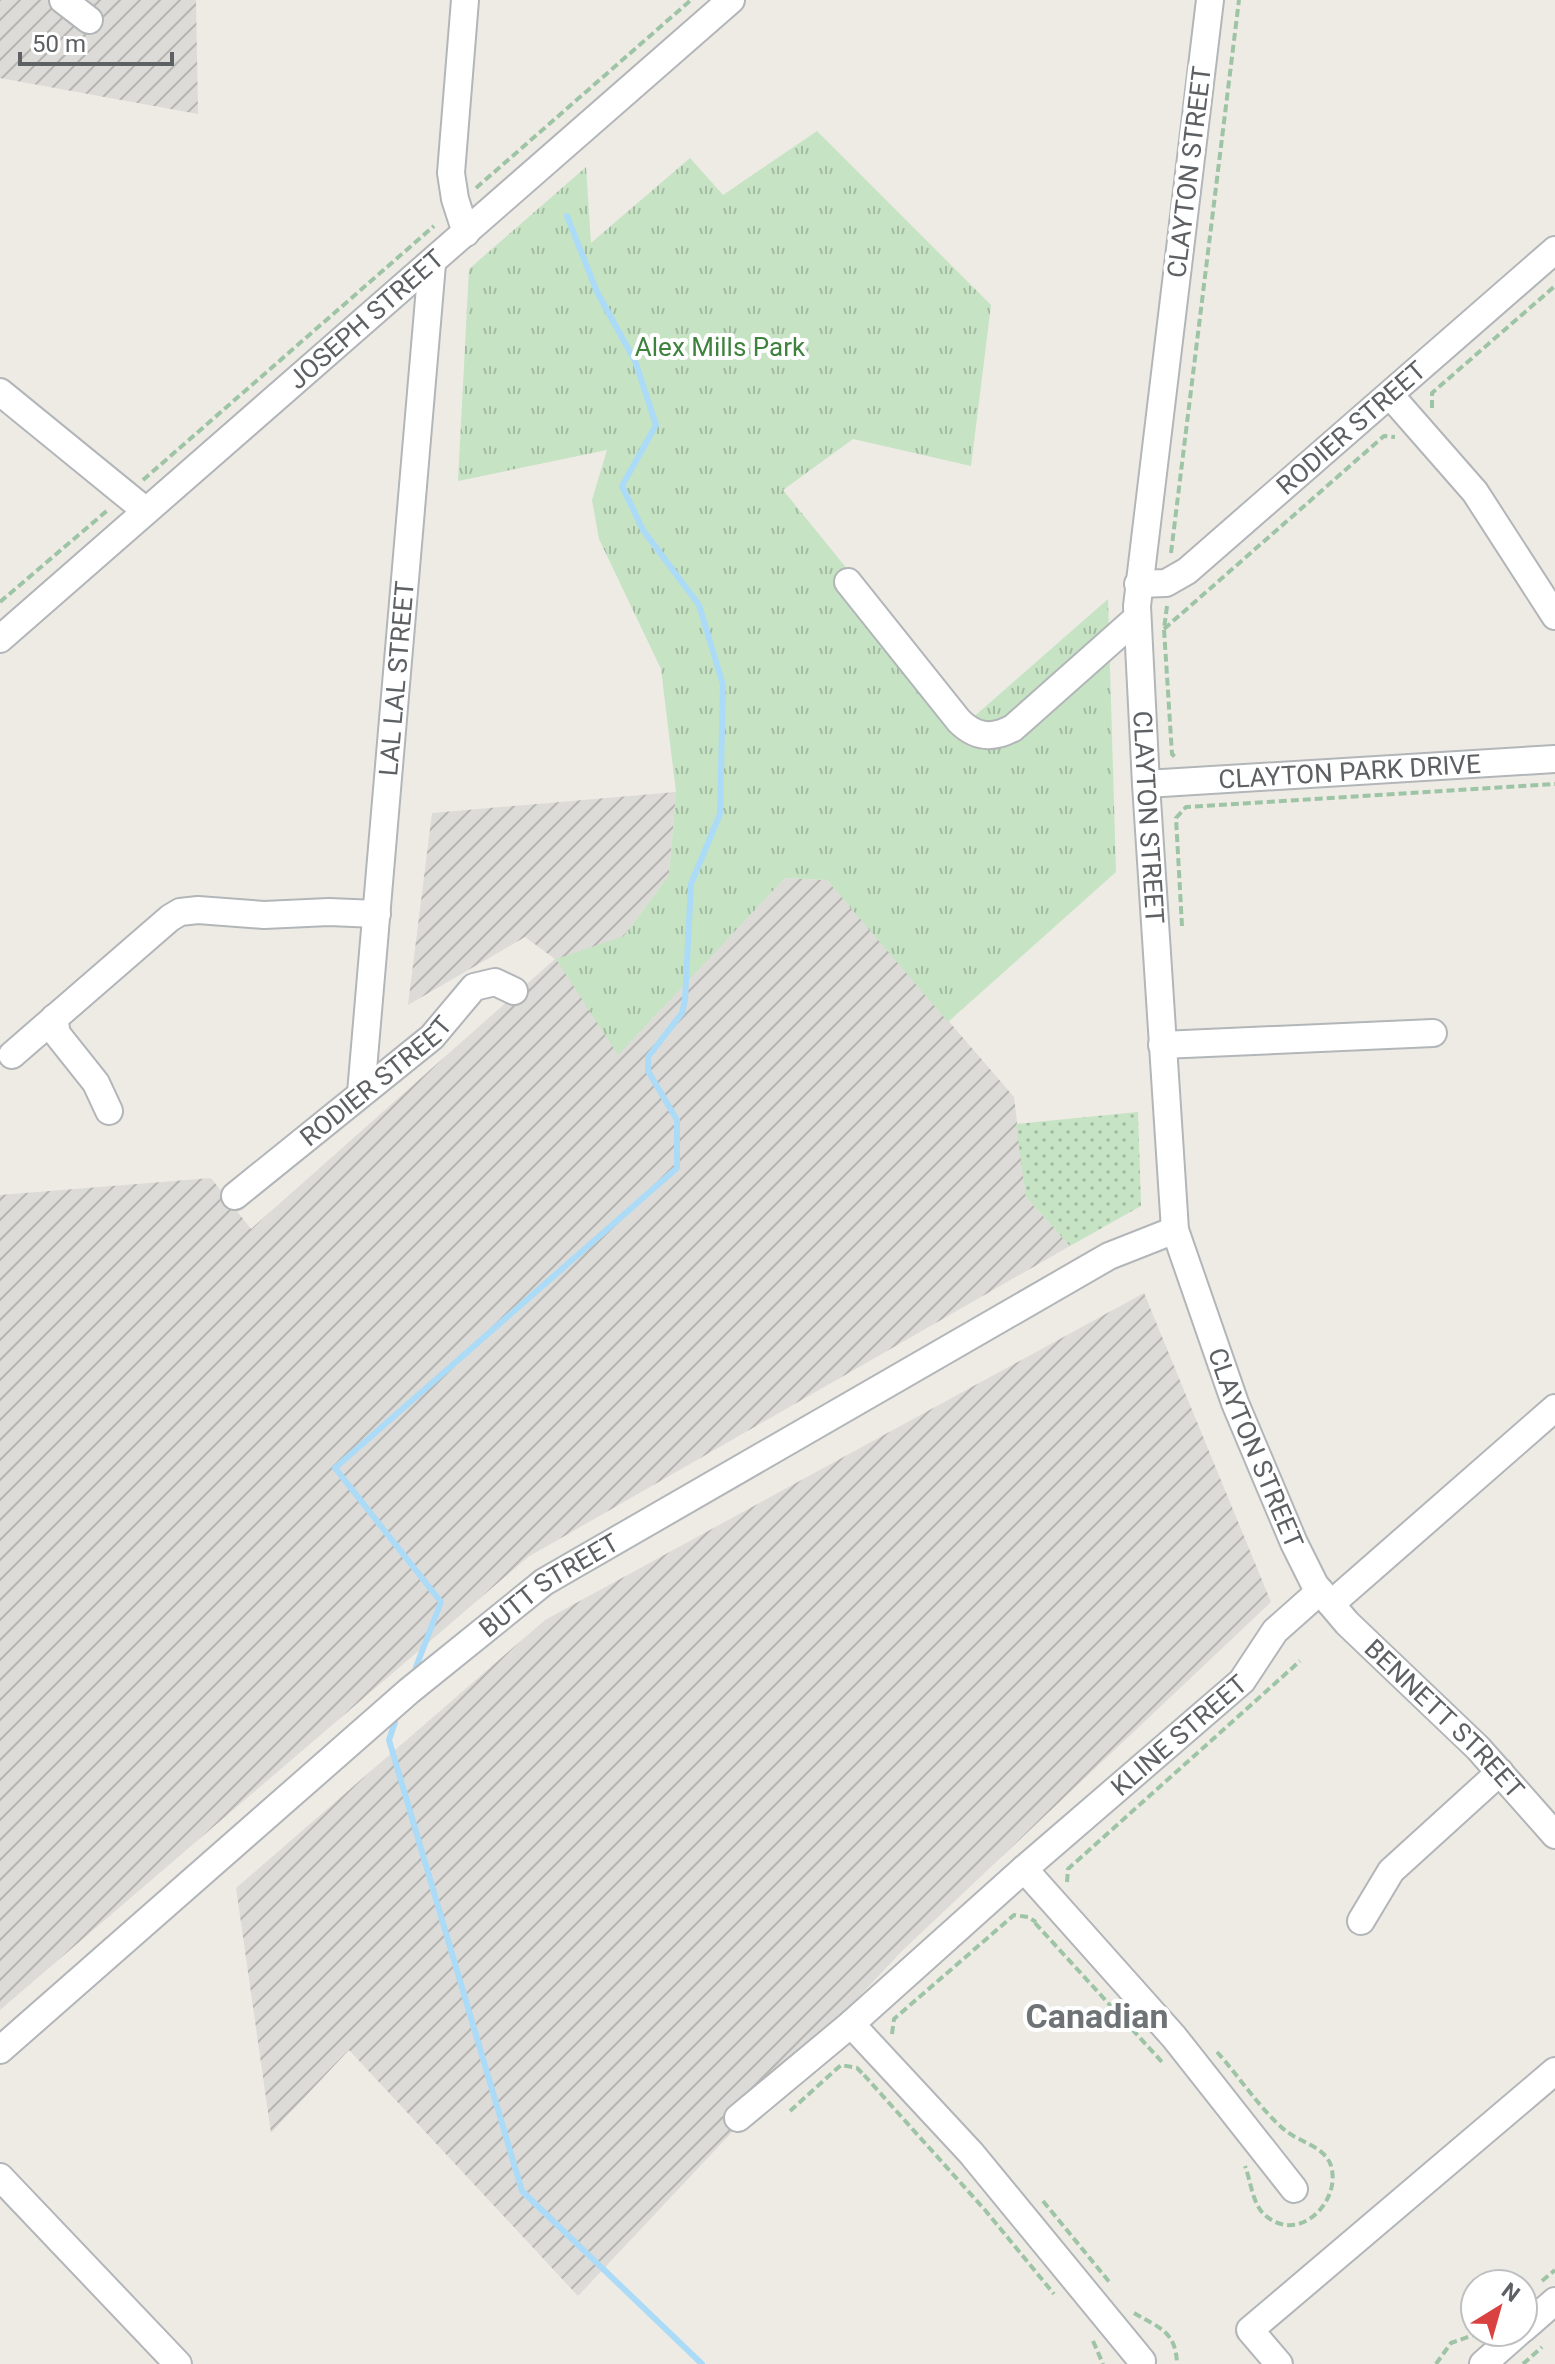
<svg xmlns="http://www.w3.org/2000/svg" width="1555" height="2364" font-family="Roboto,sans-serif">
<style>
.industrial{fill:url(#industrial-furrows)}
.grass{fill:url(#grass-dots)}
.park{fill:url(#park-tufts)}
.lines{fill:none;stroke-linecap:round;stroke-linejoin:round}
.stream{stroke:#acdbf7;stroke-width:6}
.minor-casing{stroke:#b2b6b9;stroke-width:30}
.path{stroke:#9ec4a6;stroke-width:4;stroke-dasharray:8 4;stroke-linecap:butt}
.minor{stroke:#fff;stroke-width:26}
.labels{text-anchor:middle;stroke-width:8;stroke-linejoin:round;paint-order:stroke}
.street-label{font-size:26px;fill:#5d6164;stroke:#fff}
.park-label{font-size:26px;fill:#3f823e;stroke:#fff}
.district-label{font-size:34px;font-weight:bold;fill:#6e7376;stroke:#fff}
</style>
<defs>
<pattern id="industrial-furrows" width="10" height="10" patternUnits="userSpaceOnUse" patternTransform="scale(2)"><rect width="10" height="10" fill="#dddbd7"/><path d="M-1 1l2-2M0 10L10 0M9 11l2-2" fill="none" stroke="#b6b5b2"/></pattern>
<pattern id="grass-dots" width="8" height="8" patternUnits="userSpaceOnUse" patternTransform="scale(2)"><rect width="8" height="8" fill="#c6e3c4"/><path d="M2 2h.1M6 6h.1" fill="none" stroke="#a4bba3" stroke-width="1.8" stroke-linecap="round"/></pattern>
<pattern id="park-tufts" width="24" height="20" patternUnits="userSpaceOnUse" patternTransform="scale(2)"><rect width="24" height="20" fill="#c6e3c4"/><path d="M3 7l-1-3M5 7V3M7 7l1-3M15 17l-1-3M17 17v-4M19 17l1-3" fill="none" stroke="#a4bba3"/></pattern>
</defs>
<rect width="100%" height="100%" fill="#eeebe5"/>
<!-- industrial -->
<g class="industrial">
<polygon points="0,0 196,0 198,114 0,78"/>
<polygon points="676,792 669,875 624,936 617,1054 785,878 827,880 1014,1097 1026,1197 1070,1246 528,1557 0,2010 0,1195 211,1178 251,1229 555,959 525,937 408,1005 432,813"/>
<polygon points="1144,1293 1271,1602 901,1952 578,2296 349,2050 271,2133 236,1888 545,1620"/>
</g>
<!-- grass -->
<polygon class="grass" points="1138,1112 1141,1206 1070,1246 1026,1197 1016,1124"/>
<!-- park -->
<polygon class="park" points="817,131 991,305 971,466 853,439 783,490 970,720 1108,599 1116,872 948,1022 827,880 785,878 618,1055 556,959 624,936 669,875 676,792 661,669 599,539 592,500 607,450 458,481 469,269 586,167 591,243 690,158 723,195"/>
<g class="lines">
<!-- stream -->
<g class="stream">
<polyline points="416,1667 441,1602 335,1468 677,1168 677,1120 648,1071 648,1057 682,1013 685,1000 691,884 720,814 723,685 699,605 643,530 622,486 656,425 635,361 597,292 567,216"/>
<polyline points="395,1722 389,1740 522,2191 702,2364"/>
</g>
<defs>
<g id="minor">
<polyline points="63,0 89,20"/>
<polyline points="465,0 451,173 455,199 466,233"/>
<path id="s1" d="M1210 0 1137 606 1146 784 1175 1230 1235 1403 1294 1543 1315 1585 1347 1623 1478 1748 1555 1835"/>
<polyline points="0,392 146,511"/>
<polyline points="1390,395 1475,492 1555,616"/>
<path d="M848 582 959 721C976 738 993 739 1013 728L1137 618"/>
<path id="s2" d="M1138 584 1166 583 1187 571 1555 250"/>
<path id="s3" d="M0 639 731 0"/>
<path id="s4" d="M1146 784 1555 759"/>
<polyline points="54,1018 57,1034 96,1083 109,1111"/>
<polyline points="1162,1045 1433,1033"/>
<polyline points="12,1055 170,918 180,912 198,910 264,915 329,912 377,914"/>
<path id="s5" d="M361 1093 432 264"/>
<path id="s6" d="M235 1196 432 1037 474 987 495 982 514 991"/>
<polyline points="1331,1604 1555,1408"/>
<polyline points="1024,1869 1174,2037 1294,2189"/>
<polyline points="1361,1921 1391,1871 1500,1772"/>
<polyline points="851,2024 971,2153 1142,2361"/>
<path id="s7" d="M0 2050 409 1691 544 1582 1109 1256 1175 1230"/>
<path id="s8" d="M738 2118 851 2024 1024 1869 1242 1681 1275 1631 1320 1591"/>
<polyline points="0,2177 178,2364"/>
<polyline points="1523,2329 1555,2301"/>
<polyline points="1279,2364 1250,2330 1555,2071"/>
<polyline points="1483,2364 1519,2332"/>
</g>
</defs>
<!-- minor casing -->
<use href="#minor" class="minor-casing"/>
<!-- path -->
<g class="path">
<polyline points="476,188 691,0"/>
<polyline points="1432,408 1432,393 1555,286"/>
<polyline points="143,480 434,226"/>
<polyline points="1171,553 1239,0"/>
<polyline points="0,602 109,509"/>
<polyline points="1167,606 1164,629 1172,754 1176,758"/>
<polyline points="1164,629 1384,436 1395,437"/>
<polyline points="1182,926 1176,818 1186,807 1555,784"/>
<polyline points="1067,1882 1068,1869 1300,1661"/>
<polyline points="1035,1923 1162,2062"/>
<polyline points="892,2034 894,2019 1014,1915 1028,1917 1036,1922"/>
<path d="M1217 2052C1238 2075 1263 2113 1286 2131 1300 2142 1322 2146 1330 2163 1344 2199 1300 2245 1266 2216 1252 2205 1251 2181 1245 2166"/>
<polyline points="864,2075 985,2210 1054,2294"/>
<polyline points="790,2111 841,2065 857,2068 863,2074"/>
<polyline points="1043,2201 1111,2284"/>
<polyline points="1542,2281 1555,2270"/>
<path d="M1134 2313C1159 2328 1176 2331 1177 2364"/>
<polyline points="1093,2341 1103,2364"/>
<polyline points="1436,2364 1451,2343 1482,2332"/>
<polyline points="1523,2364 1542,2347"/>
</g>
<!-- minor -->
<use href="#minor" class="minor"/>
</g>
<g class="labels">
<!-- street labels -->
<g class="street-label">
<text transform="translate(1189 172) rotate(-83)" y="9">CLAYTON STREET</text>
<text dy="9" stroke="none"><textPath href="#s3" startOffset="486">JOSEPH STREET</textPath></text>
<text dy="9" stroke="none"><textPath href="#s2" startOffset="270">RODIER STREET</textPath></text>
<text dy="9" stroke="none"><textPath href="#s5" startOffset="416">LAL LAL STREET</textPath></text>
<text dy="9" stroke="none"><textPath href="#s4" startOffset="204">CLAYTON PARK DRIVE</textPath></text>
<text dy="9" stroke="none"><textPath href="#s1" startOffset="822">CLAYTON STREET</textPath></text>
<text dy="9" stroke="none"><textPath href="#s6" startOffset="182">RODIER STREET</textPath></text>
<text dy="9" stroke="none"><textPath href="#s1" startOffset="1468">CLAYTON STREET</textPath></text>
<text dy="9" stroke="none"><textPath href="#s7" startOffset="720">BUTT STREET</textPath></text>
<text dy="9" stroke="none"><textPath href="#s1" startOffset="1804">BENNETT STREET</textPath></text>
<text dy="9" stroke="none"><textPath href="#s8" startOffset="584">KLINE STREET</textPath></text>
</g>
<!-- park labels -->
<g class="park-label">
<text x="720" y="356">Alex Mills Park</text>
</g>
<!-- district labels -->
<g class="district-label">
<text x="1097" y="2028">Canadian</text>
</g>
</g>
<!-- north arrow -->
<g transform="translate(1499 2308) rotate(37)"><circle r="38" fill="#ffffff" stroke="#bec0c1" stroke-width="2"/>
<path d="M0-6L14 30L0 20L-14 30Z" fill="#d94240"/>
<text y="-12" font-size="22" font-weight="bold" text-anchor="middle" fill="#5d6164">N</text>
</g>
<!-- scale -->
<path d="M20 52v12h152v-12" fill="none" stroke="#5d6164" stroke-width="4"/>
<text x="32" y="52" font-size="24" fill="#5d6164" stroke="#ffffff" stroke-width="6" paint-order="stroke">50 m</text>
</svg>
